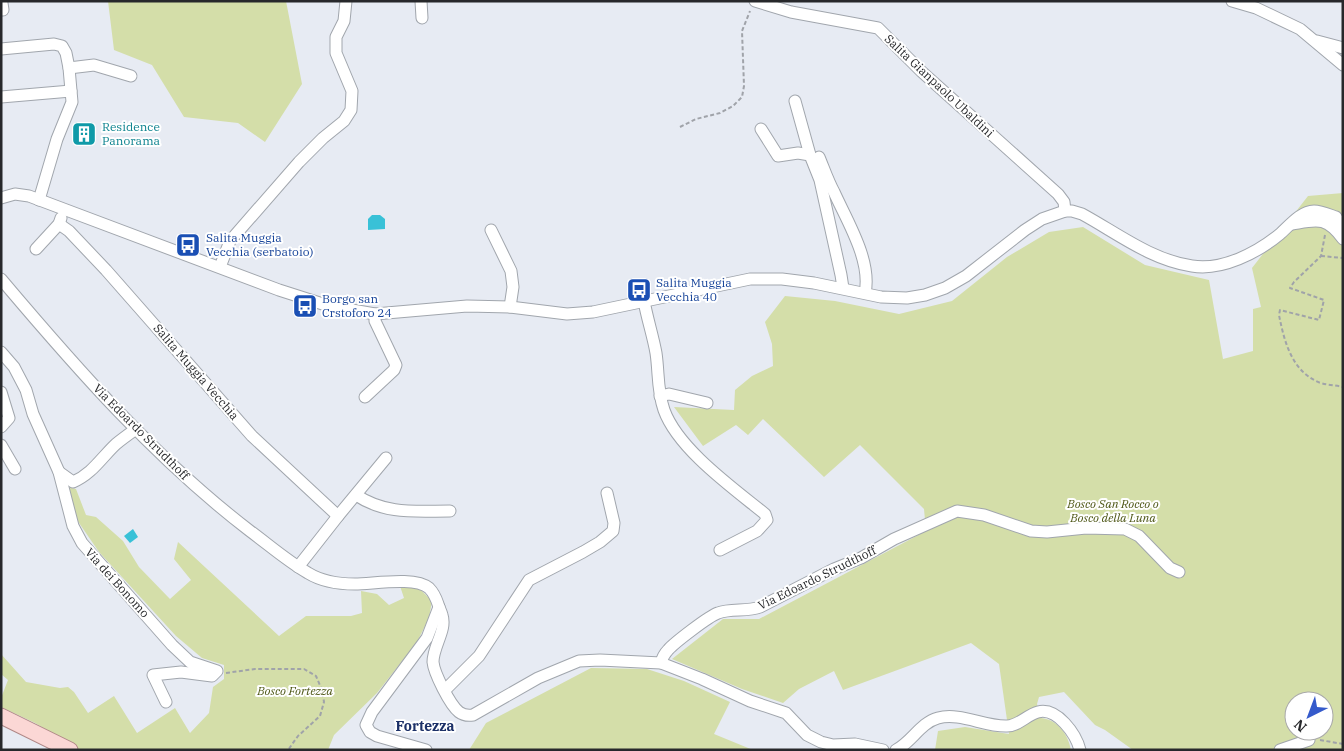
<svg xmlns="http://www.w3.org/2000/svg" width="1344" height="751" font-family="'IBM Plex Serif',serif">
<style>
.green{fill:#d4dea9;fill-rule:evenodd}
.water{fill:#39c1d7}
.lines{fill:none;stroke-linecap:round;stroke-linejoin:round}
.minor-casing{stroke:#a1a6ad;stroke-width:13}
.major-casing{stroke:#b08887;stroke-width:17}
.path{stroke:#a0a3a9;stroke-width:2;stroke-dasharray:4 2.5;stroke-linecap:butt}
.minor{stroke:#fff;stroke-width:11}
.major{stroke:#fbd7d5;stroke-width:15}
.labels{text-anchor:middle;stroke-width:4;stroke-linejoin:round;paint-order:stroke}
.street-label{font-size:12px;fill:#27282b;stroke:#fff}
.culture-label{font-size:12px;fill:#0d838f;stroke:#fff;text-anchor:start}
.transit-label{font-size:12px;fill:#164399;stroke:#fff;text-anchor:start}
.park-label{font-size:12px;font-style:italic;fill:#4e5716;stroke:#fff}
.neighbourhood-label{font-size:14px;font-weight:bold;fill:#1d3168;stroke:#fff}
</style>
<rect width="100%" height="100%" fill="#e7ebf3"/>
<!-- green -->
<g class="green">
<polygon points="108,1 286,1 302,84 265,142 238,123 184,117 152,65 114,50"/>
<path d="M1343 193V750H1133L1105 730 1095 725 1064 692 1039 697 1037 704 1041 718C1058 720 1068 734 1071 750H935L938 731 965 727 1009 734 999 664 971 643 843 690 834 671 799 689 783 703 742 689 672 659 723 619H759L926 531 924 509 860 445 824 477 763 419 748 435 736 425 703 446 674 407 734 410 735 390 752 376 773 366 772 344 765 322 785 296 835 301 899 314 952 301 1007 257 1049 232 1083 227 1145 265 1209 280 1223 359 1253 351V309L1261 307 1252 268 1308 196ZM1294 701H1324V731H1294Z"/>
<polygon points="68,487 76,489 86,515 96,517 123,541 139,567 170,599 191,580 174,559 178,542 279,636 306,616 351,616 362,613 361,591 377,594 389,605 404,598 400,586 420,589 432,601 429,618 417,642 377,693 334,735 328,750 80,750 35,723 1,707 1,698 8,680 1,674 1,654 26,682 60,688 68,687 74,692 88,713 114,696 137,733 175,708 190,733 209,713 213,687 224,679 224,665 202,658 176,636 99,552 77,520"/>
<polygon points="591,668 647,669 684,681 730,702 714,734 753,750 469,750 486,723"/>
</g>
<!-- water -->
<g class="water">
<polygon points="372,215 380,215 385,219 385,229 368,230 368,219"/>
<polygon points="133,529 138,537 130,543 124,536"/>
</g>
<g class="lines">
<defs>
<g id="minor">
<polyline points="421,1 422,18"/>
<polyline points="755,1 791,12 878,28 922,72 1058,194 1064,202 1065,211"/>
<polyline points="1232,1 1256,8 1300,29 1343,65"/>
<polyline points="1,10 3,10 2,3"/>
<polyline points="1317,41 1343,48"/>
<polyline points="1,49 54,44 62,46 66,53 69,68 72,102 57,139 39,200"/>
<polyline points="69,68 94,65 131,76"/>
<polyline points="1,97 71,91"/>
<polyline points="795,101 810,155 820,180 841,275 843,288"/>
<polyline points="761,129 778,156 798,153 810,155"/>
<path d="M819 157C824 169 828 181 834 192 847 221 872 261 865 293"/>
<path d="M1 198 15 194 29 196 279 290 329 306 375 314 467 306 510 307 567 314 593 312 750 279H782L814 283 881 297 907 298 925 295 945 288 966 276 1025 230 1042 219 1065 211H1072L1082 214C1117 233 1151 260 1192 266 1222 271 1257 253 1280 234 1289 226 1301 211 1314 211 1321 211 1330 215 1336 217L1343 229"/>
<polyline points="59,224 69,231 106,270 252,436 338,516"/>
<path d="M1292 224C1317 220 1326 216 1343 239"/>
<polyline points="491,230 511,271 513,287 510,307"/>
<polyline points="36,249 59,224 61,218"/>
<polyline points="220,267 230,241 299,162 323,138 344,121 351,110 352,91 336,53 336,37 344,21 346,1"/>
<path d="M1 279C77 369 156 459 250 531 269 545 287 561 308 573 321 581 339 584 355 584 373 584 415 576 429 588 434 593 436 598 438 604 439 608 441 611 442 615 447 630 433 646 433 662 434 673 450 705 459 712 463 715 467 716 473 715L538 678 579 661 600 660 661 663 702 679 750 701 786 713 807 735 821 742 833 745 855 744 883 750"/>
<path d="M644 301C647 318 653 336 656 353 659 373 657 390 664 410 678 449 733 488 765 514L767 520 757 531 720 550"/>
<polyline points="1,352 14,367 26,390 33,414 59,472 73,526 82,543 172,645 190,662 217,671 212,676 181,672 153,675 166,702"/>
<polyline points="1,392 9,418 1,427"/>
<polyline points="660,396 669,394 707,403"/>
<polyline points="365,397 394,370 396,365 375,321 375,314"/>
<polyline points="1,445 15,469"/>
<path d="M59 472 73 482C92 474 102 457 116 444 122 439 129 434 136 429"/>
<path d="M356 495C386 515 416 511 450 511"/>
<polyline points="298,567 338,516 386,458"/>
<path d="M661 663C662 659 665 653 668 650 674 643 709 616 718 613 731 608 747 612 760 607L834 569 861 558 894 539 957 511 984 515 1031 531 1047 532 1086 528 1125 529 1139 536 1170 568 1179 572"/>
<polyline points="445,690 479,656 529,580 583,552 600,542 613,531 614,523 607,493"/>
<polyline points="426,750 377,736 370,732 366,725 372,712 427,638 439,607"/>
<path d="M896 750C912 742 920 723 938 718 960 712 985 727 1007 726 1018 726 1027 715 1038 712 1057 707 1076 734 1080 750"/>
<polyline points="1280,750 1309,740"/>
</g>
<polyline id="major" points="1,716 70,750"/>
</defs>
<!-- minor casing -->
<use href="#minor" class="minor-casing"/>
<!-- major casing -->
<use href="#major" class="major-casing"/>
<!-- path -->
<g class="path">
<polyline points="680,127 696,119 720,113 733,106 742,97 744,86 742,31 750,11"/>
<path d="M1325 235 1321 256 1294 282 1290 288 1324 300 1319 320 1280 310 1279 315C1284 340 1291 369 1316 381 1323 385 1335 385 1343 387"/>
<polyline points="1321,256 1343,258"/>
<polyline points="226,673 255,669 304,669 316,676 322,690 324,702 320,716 298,736 288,750"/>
<polyline points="1320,740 1343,744"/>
</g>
<!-- minor -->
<use href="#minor" class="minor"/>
<!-- major -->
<use href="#major" class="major"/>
</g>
<!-- icons -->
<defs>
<symbol id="building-square" viewBox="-11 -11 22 22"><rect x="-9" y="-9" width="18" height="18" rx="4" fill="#0f9aa8" stroke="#fff"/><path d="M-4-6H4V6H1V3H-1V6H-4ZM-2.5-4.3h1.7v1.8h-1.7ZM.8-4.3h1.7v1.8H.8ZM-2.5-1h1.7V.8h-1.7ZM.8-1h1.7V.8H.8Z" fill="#fff"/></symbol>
<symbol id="bus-square" viewBox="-11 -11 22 22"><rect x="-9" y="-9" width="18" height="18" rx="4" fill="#1a4fb4" stroke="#fff"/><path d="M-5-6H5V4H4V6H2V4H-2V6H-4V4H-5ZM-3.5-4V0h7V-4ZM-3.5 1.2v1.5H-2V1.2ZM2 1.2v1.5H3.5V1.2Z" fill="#fff"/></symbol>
</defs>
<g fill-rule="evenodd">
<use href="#building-square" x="70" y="120" width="28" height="28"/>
<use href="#bus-square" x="174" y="231" width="28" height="28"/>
<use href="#bus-square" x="625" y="276" width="28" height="28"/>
<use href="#bus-square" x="291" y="292" width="28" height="28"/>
</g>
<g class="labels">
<!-- street labels -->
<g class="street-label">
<text transform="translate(939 86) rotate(43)" y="4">Salita Gianpaolo Ubaldini</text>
<text transform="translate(196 372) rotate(49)" y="4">Salita Muggia Vecchia</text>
<text transform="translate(141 432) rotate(45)" y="4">Via Edoardo Strudthoff</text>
<text transform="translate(817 578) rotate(-26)" y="4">Via Edoardo Strudthoff</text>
<text transform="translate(117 583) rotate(48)" y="4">Via dei Bonomo</text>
</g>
<!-- culture labels -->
<g class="culture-label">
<text x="102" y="131">Residence<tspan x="102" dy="14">Panorama</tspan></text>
</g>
<!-- transit labels -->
<g class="transit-label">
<text x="206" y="242">Salita Muggia<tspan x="206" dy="14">Vecchia (serbatoio)</tspan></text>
<text x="656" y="287">Salita Muggia<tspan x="656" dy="14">Vecchia 40</tspan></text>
<text x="322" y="303">Borgo san<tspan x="322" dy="14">Crstoforo 24</tspan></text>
</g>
<!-- park labels -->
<g class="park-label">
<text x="1113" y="508">Bosco San Rocco o<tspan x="1113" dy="14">Bosco della Luna</tspan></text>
<text x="295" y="695">Bosco Fortezza</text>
</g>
<!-- neighbourhood labels -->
<g class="neighbourhood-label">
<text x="425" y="731">Fortezza</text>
</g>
</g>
<!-- border -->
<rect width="1344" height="751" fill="none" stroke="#27282b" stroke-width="5"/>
<!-- north arrow -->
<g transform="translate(1309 716) rotate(222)"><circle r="24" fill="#ffffff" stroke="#a9a9aa"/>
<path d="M0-4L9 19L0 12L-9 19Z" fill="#355acb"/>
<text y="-8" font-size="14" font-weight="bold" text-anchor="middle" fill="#27282b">N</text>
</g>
</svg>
